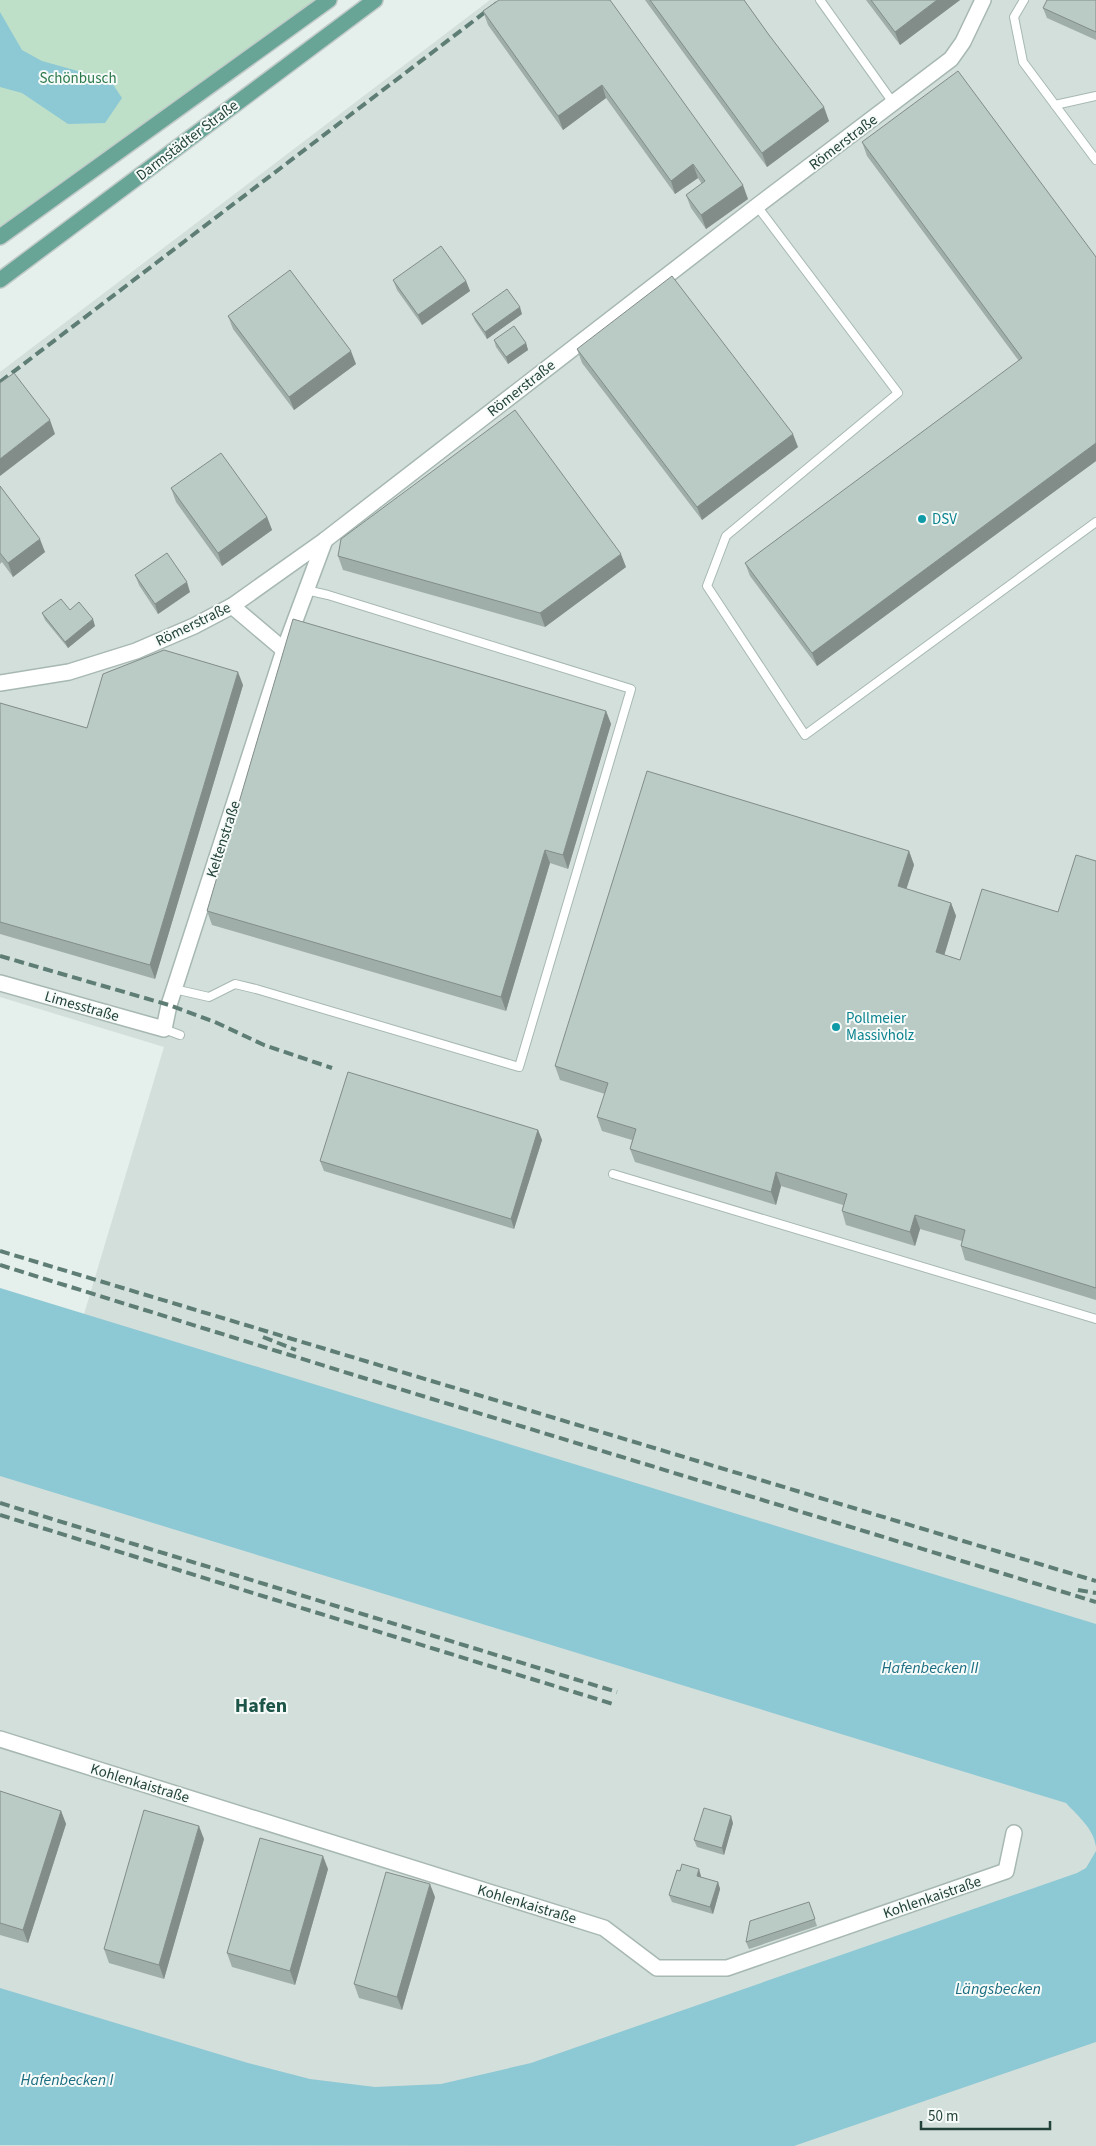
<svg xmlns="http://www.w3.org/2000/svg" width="1096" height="2146" font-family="'Source Sans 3',sans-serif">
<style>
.built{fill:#d3dfda}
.green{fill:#bee0c8}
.water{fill:#8dc8d5}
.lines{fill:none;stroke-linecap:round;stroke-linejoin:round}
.lane-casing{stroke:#a7b8b2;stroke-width:10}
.street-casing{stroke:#a7b8b2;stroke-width:18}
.primary-casing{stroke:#c1cac8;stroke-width:18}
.lane{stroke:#fff;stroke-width:8}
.street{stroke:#fff;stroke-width:15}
.primary{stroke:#69a597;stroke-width:15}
.rail{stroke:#5e7d75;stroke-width:4;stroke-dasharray:10 5;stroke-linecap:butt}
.wall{fill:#a0aea9}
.shaded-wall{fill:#828d89}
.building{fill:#bacac4;stroke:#828d89}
.culture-dot{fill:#0f9aa8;stroke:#f6fbf9;stroke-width:2}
.labels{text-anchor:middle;stroke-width:4;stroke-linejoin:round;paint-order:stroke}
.park-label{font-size:15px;fill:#2c7a4c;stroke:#f6fbf9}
.street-label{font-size:15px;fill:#23423a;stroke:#f6fbf9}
.culture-label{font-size:15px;fill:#0d838f;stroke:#f6fbf9;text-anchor:start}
.water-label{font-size:16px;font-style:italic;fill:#1b6d81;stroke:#f6fbf9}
.district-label{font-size:20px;font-weight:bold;fill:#1e5549;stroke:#f6fbf9}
</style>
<rect width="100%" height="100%" fill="#e5efeb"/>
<!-- built -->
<polygon class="built" points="490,0 1096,0 1096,2146 0,2146 0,1353 67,1371 164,1047 0,997 0,372"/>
<!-- green -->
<polygon class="green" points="0,0 318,0 0,229"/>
<!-- water -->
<g class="water">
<polygon points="0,12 22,50 42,61 110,80 122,98 105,123 68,124 22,93 0,87"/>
<path d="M0 1288 1096 1624V1847C1094 1829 1078 1816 1066 1803L0 1476Z"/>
<polygon points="1096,1851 1096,2042 794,2146 0,2145 0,1988 248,2063 310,2079 375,2087 441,2084 531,2063 1077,1873 1086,1868"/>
</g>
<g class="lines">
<defs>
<g id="lane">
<polyline points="820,0 894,104"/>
<polyline points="1024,0 1014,17 1023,62 1096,160"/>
<polyline points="1055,105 1096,96"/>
<polyline points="757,206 898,393 726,536 707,586 805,735 1096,522"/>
<polyline points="174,989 209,997 235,984 256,989 519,1067 631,689 328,595 306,590"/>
<polyline points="164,1029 180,1035"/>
<polyline points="613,1174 1096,1319"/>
</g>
<g id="street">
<polyline points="232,606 284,650"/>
<polyline points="0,683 69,672 136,651 194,626 232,606 325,540 757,206 951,59 963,42 983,0"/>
<polyline points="0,983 164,1029 169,1005 284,650 325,540"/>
<polyline points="0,1739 604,1928 657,1968 727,1968 1006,1871 1014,1833"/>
</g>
<g id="primary">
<polyline points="0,237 329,0"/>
<polyline points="0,280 375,0"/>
</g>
</defs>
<!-- lane casing -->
<use href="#lane" class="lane-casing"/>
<!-- street casing -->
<use href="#street" class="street-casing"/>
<!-- primary casing -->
<use href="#primary" class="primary-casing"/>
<!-- lane -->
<use href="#lane" class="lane"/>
<!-- street -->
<use href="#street" class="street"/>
<!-- primary -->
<use href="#primary" class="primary"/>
<!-- rail -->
<g class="rail">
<polyline points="0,382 501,0"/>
<polyline points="0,956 169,1005 215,1022 264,1045 332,1068"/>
<polyline points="0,1251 1096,1581"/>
<polyline points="0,1265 367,1379 1096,1602"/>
<polyline points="263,1337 296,1350"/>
<polyline points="0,1503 617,1692"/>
<polyline points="0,1515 613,1704"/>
<polyline points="1078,1590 1096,1593"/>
</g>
</g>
<!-- wall -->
<g class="wall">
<polygon points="499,0 748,199 706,229 691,208 686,195 702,184 698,178 675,194 606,98 563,130 488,25 483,11"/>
<polygon points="645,0 744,0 829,121 767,167"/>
<polygon points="866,0 960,0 900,45"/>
<polygon points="1096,0 1096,40 1047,18 1043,8"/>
<polygon points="862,142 1096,257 1096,461 817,666 750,576 745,563 1019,361 867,156"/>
<polygon points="393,280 466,281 470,291 422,325 397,290"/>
<polygon points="472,314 522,314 487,339 475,321"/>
<polygon points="228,316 356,364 294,410 233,329"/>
<polygon points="494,340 526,343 528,350 508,364 496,347"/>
<polygon points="577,349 798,447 702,520 582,363"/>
<polygon points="0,486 45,552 13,577 2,562 0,564"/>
<polygon points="171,488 267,517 272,530 222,566 176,502"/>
<polygon points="338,556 626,567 545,627 343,570"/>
<polygon points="135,575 190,592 158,614 139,585"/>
<polygon points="70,610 95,626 68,648 45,620 42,613"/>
<polygon points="243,685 155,979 0,934 0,703 87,728"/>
<polygon points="606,711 611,724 568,869 550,863 506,1011 212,925 207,911"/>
<polygon points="909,851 914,865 906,889 951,903 956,916 944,955 960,960 1058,912 1096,861 1096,1300 965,1260 961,1246 962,1241 920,1229 915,1246 846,1225 842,1211 843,1205 781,1186 776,1205 635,1162 630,1149 632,1140 602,1131 597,1117 605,1094 560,1080 555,1066"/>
<polygon points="538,1130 542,1140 514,1229 324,1171 320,1161"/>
<polygon points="0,1791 61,1811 66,1824 28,1943 0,1935"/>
<polygon points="733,1823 724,1855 697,1847 694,1840"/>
<polygon points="204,1839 164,1979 109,1963 104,1949"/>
<polygon points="328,1869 295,1985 232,1967 227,1953"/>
<polygon points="701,1876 701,1877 718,1882 720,1889 713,1914 672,1902 669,1895"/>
<polygon points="435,1897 402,2010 359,1998 354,1984"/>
<polygon points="809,1902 817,1926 749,1949 746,1942"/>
</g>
<!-- shaded-wall -->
<g class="shaded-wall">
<polygon points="937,0 960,0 900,45 895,32"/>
<polygon points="602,85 606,98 563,130 558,116"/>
<polygon points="824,107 829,121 767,167 762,153"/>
<polygon points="693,164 698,178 675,194 671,181"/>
<polygon points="743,185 748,199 706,229 701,215"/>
<polygon points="466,281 470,291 422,325 418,315"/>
<polygon points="520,307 522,314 487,339 485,332"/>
<polygon points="526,343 528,350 508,364 506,357"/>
<polygon points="351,351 356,364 294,410 289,397"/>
<polygon points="50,420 55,434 0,476 0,459"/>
<polygon points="793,434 798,447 702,520 697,507"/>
<polygon points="1096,443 1096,461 817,666 812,653"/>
<polygon points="267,517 272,530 222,566 218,553"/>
<polygon points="40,539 45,552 13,577 8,563"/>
<polygon points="621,554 626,567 545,627 540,613"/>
<polygon points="187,582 190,592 158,614 155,604"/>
<polygon points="93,619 95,626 68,648 65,642"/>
<polygon points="238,672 243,685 155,979 150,965"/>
<polygon points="606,711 611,724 568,869 563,855"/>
<polygon points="545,850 550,863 506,1011 501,997"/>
<polygon points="909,851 914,865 903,900 898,886"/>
<polygon points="951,903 956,916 941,966 936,952"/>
<polygon points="538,1130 542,1140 514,1229 511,1219"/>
<polygon points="776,1172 781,1186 776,1205 771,1192"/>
<polygon points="915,1215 920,1229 915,1246 910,1232"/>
<polygon points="61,1811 66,1824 28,1943 23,1930"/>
<polygon points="731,1816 733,1823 724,1855 722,1848"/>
<polygon points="199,1826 204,1839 164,1979 159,1965"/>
<polygon points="323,1856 328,1869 295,1985 290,1971"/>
<polygon points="699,1869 701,1876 699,1883 697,1876"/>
<polygon points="718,1882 720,1889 713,1914 710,1907"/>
<polygon points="430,1884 435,1897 402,2010 397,1997"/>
</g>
<!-- building -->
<g class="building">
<polygon points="499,0 610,0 743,185 701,215 686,195 705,181 693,164 671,181 602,85 558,116 483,11"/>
<polygon points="650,0 744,0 769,35 824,107 762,153"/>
<polygon points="871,0 937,0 895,32"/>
<polygon points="1047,0 1096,0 1096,32 1043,8"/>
<polygon points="958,71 1096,257 1096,443 812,653 745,563 1022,358 862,142"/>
<polygon points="441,246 466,281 418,315 393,280"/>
<polygon points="290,270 351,351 289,397 228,316"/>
<polygon points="672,276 793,434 697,507 577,349"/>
<polygon points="507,289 520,307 485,332 472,314"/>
<polygon points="514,326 526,343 506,357 494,340"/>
<polygon points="14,373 50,420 0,459 0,383"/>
<polygon points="515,410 621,554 540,613 338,556 341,539"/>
<polygon points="221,453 267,517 218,553 171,488"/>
<polygon points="0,486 40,539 8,563 0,553"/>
<polygon points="167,553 187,582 155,604 135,575"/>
<polygon points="61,599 70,610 79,602 93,619 65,642 42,613"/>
<polygon points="293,619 606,711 563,855 545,850 501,997 207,911"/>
<polygon points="164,650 238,672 150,965 0,922 0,703 87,728 103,674"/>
<polygon points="647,771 909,851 898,886 951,903 936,952 960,960 982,889 1058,912 1076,855 1096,861 1096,1288 961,1246 965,1230 915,1215 910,1232 842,1211 847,1194 776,1172 771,1192 630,1149 636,1129 597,1117 608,1083 555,1066"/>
<polygon points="348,1072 538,1130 511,1219 320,1161"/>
<polygon points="0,1791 61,1811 23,1930 0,1923"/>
<polygon points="704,1808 731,1816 722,1848 694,1840"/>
<polygon points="144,1810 199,1826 159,1965 104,1949"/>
<polygon points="260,1838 323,1856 290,1971 227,1953"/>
<polygon points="682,1864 699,1869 697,1876 718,1882 710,1907 669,1895 677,1870 680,1871"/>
<polygon points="386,1872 430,1884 397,1997 354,1984"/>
<polygon points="809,1902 815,1919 746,1942 750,1921"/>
</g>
<!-- markers -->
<g class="culture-dot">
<circle cx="922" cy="519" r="5"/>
<circle cx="836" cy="1027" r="5"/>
</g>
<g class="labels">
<!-- park labels -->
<g class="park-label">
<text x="78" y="83">Schönbusch</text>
</g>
<!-- street labels -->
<g class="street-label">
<text transform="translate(187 140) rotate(-37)" y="5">Darmstädter Straße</text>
<text transform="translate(843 142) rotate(-37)" y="5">Römerstraße</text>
<text transform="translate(521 388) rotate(-38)" y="5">Römerstraße</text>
<text transform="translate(193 624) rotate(-26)" y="5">Römerstraße</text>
<text transform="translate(223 839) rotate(-72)" y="5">Keltenstraße</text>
<text transform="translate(82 1006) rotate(16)" y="5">Limesstraße</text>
<text transform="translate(140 1783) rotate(17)" y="5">Kohlenkaistraße</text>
<text transform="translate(932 1897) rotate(-19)" y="5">Kohlenkaistraße</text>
<text transform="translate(527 1904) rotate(17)" y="5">Kohlenkaistraße</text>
</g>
<!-- culture labels -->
<g class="culture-label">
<text x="932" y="524">DSV</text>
<text x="846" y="1023">Pollmeier<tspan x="846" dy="17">Massivholz</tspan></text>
</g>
<!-- water labels -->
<g class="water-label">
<text x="930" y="1673">Hafenbecken II</text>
<text x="998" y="1994">Längsbecken</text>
<text x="67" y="2085">Hafenbecken I</text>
</g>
<!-- district labels -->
<g class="district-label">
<text x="261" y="1712">Hafen</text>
</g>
</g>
<!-- scale -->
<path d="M921 2121v8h129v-8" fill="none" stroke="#23423a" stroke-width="2.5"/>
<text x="928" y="2121" font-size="15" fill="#23423a" stroke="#f6fbf9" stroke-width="4" paint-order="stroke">50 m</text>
</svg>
